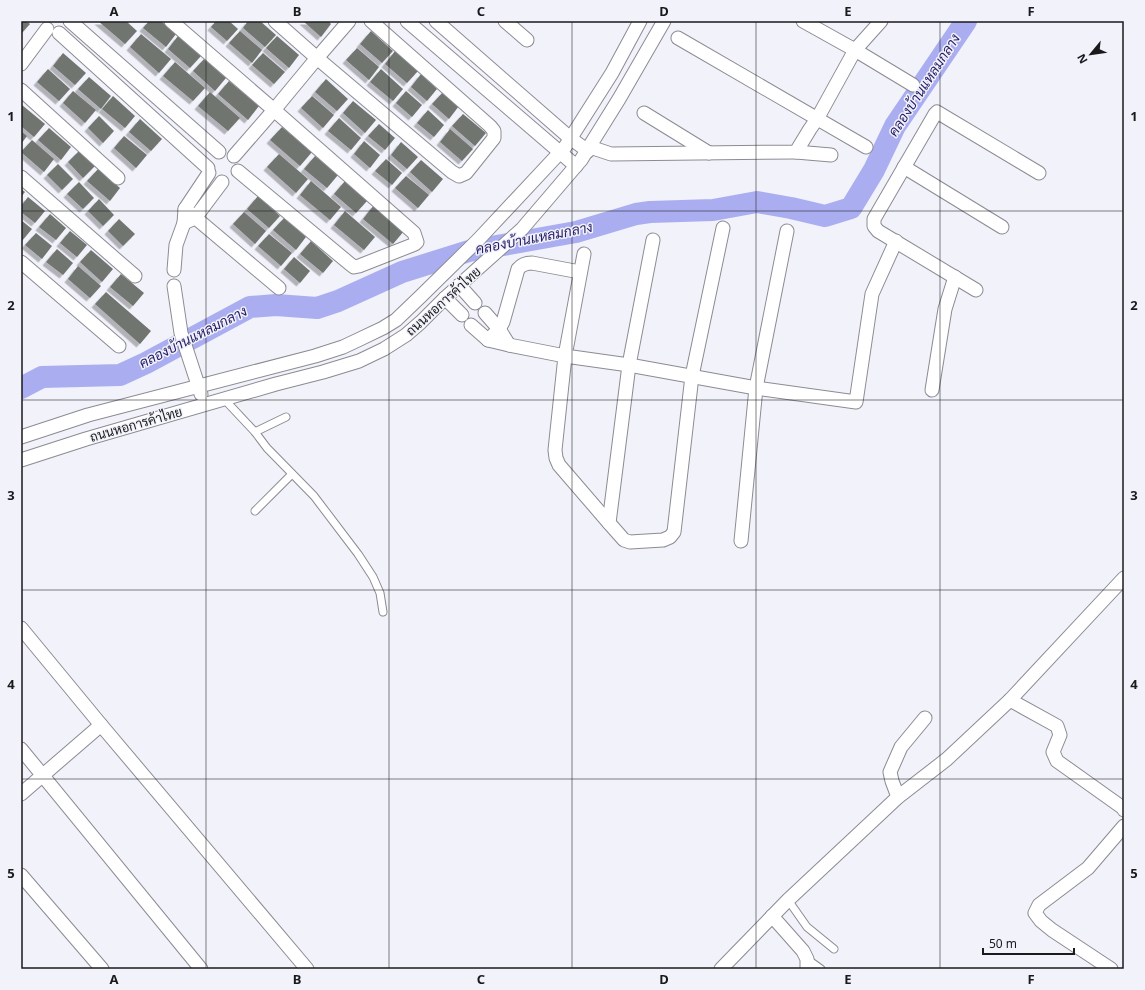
<svg xmlns="http://www.w3.org/2000/svg" width="1145" height="990" font-family="'Noto Sans',Sarabun,sans-serif">
<style>
.lines{fill:none;stroke-linecap:round;stroke-linejoin:round}
.river{stroke:#aaaef0;stroke-width:22}
.building{fill:#6f756f;filter:url(#shadow)}
.service-casing{stroke:#8b8b93;stroke-width:9}
.minor-casing{stroke:#8b8b93;stroke-width:15}
.service{stroke:#fff;stroke-width:7}
.minor{stroke:#fff;stroke-width:13}
.grid{fill:none;stroke:#1a1a1d;stroke-width:1;stroke-opacity:0.55}
.labels{text-anchor:middle;stroke-width:3;stroke-linejoin:round;paint-order:stroke}
.street-label{font-size:13px;fill:#1a1a1d;stroke:#f1f2fa}
.water-label{font-size:14px;font-style:italic;fill:#251c66;stroke:#f1f2fa}
.neatline{fill:none;stroke:#1a1a1d;stroke-width:1.5}
.grid-label{font-size:13px;text-anchor:middle;font-weight:bold;fill:#1a1a1d}
</style>
<defs>
<filter id="shadow"><feDropShadow dx="-3.5" dy="3.5" stdDeviation="0" flood-color="#0004"/></filter>
</defs>
<rect width="100%" height="100%" fill="#f1f2fa"/>
<g class="lines">
<!-- river -->
<polyline class="river" points="21,388 42,377 120,375 146,363 250,307 276,305 317,308 338,301 402,272 469,251 576,232 636,214 650,212 713,210 757,202 791,208 825,216 851,208 874,170 895,126 966,21"/>
</g>
<!-- building -->
<g class="building">
<polygon points="21,21 26,21 30,24 21,34"/>
<polygon points="98,21 126,21 137,31 125,44"/>
<polygon points="149,21 161,21 176,34 166,47 143,28"/>
<polygon points="216,21 229,21 238,29 227,41 211,27"/>
<polygon points="248,21 260,21 276,35 265,47 243,28"/>
<polygon points="303,21 328,21 331,24 321,37"/>
<polygon points="240,31 262,50 252,63 229,43"/>
<polygon points="371,31 393,51 382,63 360,44"/>
<polygon points="141,34 171,59 159,73 130,47"/>
<polygon points="178,36 201,56 190,68 168,49"/>
<polygon points="277,36 299,55 289,68 266,48"/>
<polygon points="357,48 379,67 369,80 346,60"/>
<polygon points="395,51 418,71 407,83 385,64"/>
<polygon points="63,53 86,73 75,85 53,66"/>
<polygon points="263,53 285,72 274,84 252,65"/>
<polygon points="204,59 226,78 215,91 193,71"/>
<polygon points="175,62 205,88 193,101 163,76"/>
<polygon points="48,69 70,89 59,101 37,82"/>
<polygon points="381,69 403,89 393,101 370,82"/>
<polygon points="421,74 437,89 427,101 411,87"/>
<polygon points="89,77 111,96 101,109 78,89"/>
<polygon points="326,79 348,99 337,111 315,92"/>
<polygon points="229,81 259,106 248,120 218,94"/>
<polygon points="73,91 96,110 85,123 63,103"/>
<polygon points="406,91 422,105 412,117 396,103"/>
<polygon points="210,92 240,118 228,131 198,106"/>
<polygon points="443,92 459,106 449,119 432,104"/>
<polygon points="113,96 135,116 125,128 102,109"/>
<polygon points="312,96 334,115 323,128 301,108"/>
<polygon points="353,101 376,120 365,133 343,113"/>
<polygon points="22,105 45,124 34,137 21,126 21,107"/>
<polygon points="428,110 444,125 434,137 417,123"/>
<polygon points="463,114 486,133 475,146 452,126"/>
<polygon points="99,116 114,131 103,143 88,128"/>
<polygon points="339,118 361,138 351,150 328,131"/>
<polygon points="140,119 162,139 151,151 129,132"/>
<polygon points="379,124 395,138 385,150 368,136"/>
<polygon points="282,127 312,152 300,166 270,140"/>
<polygon points="49,128 71,147 61,160 38,140"/>
<polygon points="450,129 473,149 462,161 440,142"/>
<polygon points="21,131 27,136 21,144"/>
<polygon points="124,136 147,155 136,168 114,148"/>
<polygon points="32,140 54,159 44,172 21,152"/>
<polygon points="364,141 380,155 370,168 354,154"/>
<polygon points="401,142 418,157 407,169 391,155"/>
<polygon points="79,151 95,166 83,178 68,162"/>
<polygon points="279,154 308,179 296,193 267,167"/>
<polygon points="315,156 338,175 327,188 304,169"/>
<polygon points="386,159 402,173 392,185 375,171"/>
<polygon points="421,160 443,179 432,192 410,172"/>
<polygon points="58,164 73,179 62,190 47,175"/>
<polygon points="98,169 120,188 110,201 87,181"/>
<polygon points="406,176 429,195 418,208 395,188"/>
<polygon points="311,181 341,207 330,220 300,195"/>
<polygon points="345,181 367,201 356,213 334,194"/>
<polygon points="79,182 94,198 83,209 67,194"/>
<polygon points="21,189 25,192 21,197"/>
<polygon points="258,196 280,216 269,228 247,209"/>
<polygon points="28,197 45,211 35,223 21,212 21,206"/>
<polygon points="99,199 114,215 103,226 88,211"/>
<polygon points="374,205 404,231 393,244 363,219"/>
<polygon points="345,211 375,237 364,250 334,225"/>
<polygon points="244,212 266,231 255,244 233,224"/>
<polygon points="50,214 66,228 56,240 39,227"/>
<polygon points="284,218 306,237 296,250 273,230"/>
<polygon points="119,219 135,234 123,246 108,231"/>
<polygon points="21,220 32,229 21,242"/>
<polygon points="70,231 87,245 77,257 60,243"/>
<polygon points="36,233 52,246 42,259 25,245"/>
<polygon points="269,234 292,253 281,266 258,246"/>
<polygon points="311,241 333,261 323,273 300,254"/>
<polygon points="57,249 73,263 63,275 46,262"/>
<polygon points="91,250 113,269 102,282 80,262"/>
<polygon points="294,257 310,271 300,283 284,269"/>
<polygon points="78,266 101,286 90,298 68,279"/>
<polygon points="121,274 144,293 133,306 110,287"/>
<polygon points="106,292 151,331 140,344 95,304"/>
</g>
<g class="lines">
<defs>
<g id="service">
<polyline points="224,399 255,432 267,448 314,496 358,554 373,577 380,593 383,612"/>
<polyline points="255,432 286,417"/>
<polyline points="255,511 292,474"/>
<polyline points="788,900 807,927 834,949"/>
<polyline points="807,959 821,969"/>
</g>
<g id="minor">
<polyline points="70,21 219,152"/>
<polyline points="171,21 274,110 317,58 452,172 459,176 466,173 494,138 494,131 490,126 371,21"/>
<polyline points="275,21 317,58 349,21"/>
<polyline points="407,21 576,166"/>
<polyline points="436,21 570,138 588,151"/>
<polyline points="505,21 527,40"/>
<polyline points="803,21 855,50 913,85"/>
<polyline points="59,33 208,168"/>
<polyline points="678,38 866,147"/>
<polyline points="21,64 47,29"/>
<polyline points="21,90 118,178"/>
<polyline points="644,113 709,153"/>
<polyline points="590,147 611,154 796,152 810,129 817,119 855,50 881,21"/>
<polyline points="796,152 831,155"/>
<polyline points="234,156 274,110 414,233 417,242 415,244 359,266 354,267 350,264 238,171"/>
<polyline points="904,167 1002,227"/>
<polyline points="209,173 185,209 184,223 195,218 222,182"/>
<polyline points="21,177 135,276"/>
<polyline points="185,209 279,288"/>
<polyline points="584,254 565,356 555,450 556,458 559,465 609,523 624,540 630,542 663,540 670,537 674,532 692,376 723,228"/>
<polyline points="21,262 119,346"/>
<polyline points="174,270 176,245 184,223"/>
<polyline points="459,285 475,303"/>
<polyline points="174,286 181,333 201,394"/>
<polyline points="976,290 878,231 874,226 874,219 935,114 937,112 1039,173"/>
<polyline points="445,298 462,315"/>
<polyline points="471,325 488,340 509,345 499,329 485,313"/>
<path d="M488 340 499 329 503 322 518 269C522 264 526 263 532 263L580 272"/>
<polyline points="509,345 565,356 629,365 756,388 856,402 872,294 896,241"/>
<polyline points="932,390 945,309 955,277"/>
<polyline points="21,437 88,415 315,356 343,347 360,339 383,328 396,320 421,296 478,240 565,147 612,73 640,21"/>
<polyline points="21,460 86,439 276,384 323,372 359,361 384,349 406,335 421,322 445,298 522,229 581,160 619,99 664,21"/>
<polyline points="609,523 629,365 653,240"/>
<polyline points="741,541 756,388 787,231"/>
<polyline points="21,628 101,725 307,969"/>
<polyline points="1010,700 1057,726 1060,735 1053,752 1057,761 1123,808 1124,810"/>
<polyline points="21,749 201,969"/>
<polyline points="21,794 101,725"/>
<polyline points="898,797 892,781 890,772 901,747 925,718"/>
<polyline points="21,875 102,969"/>
<polyline points="772,916 803,951 807,959 807,969"/>
<polyline points="721,969 788,900 881,813 898,797 947,759 1010,700 1124,578"/>
<polyline points="1111,969 1052,930 1041,921 1035,913 1039,905 1088,868 1124,826"/>
</g>
</defs>
<!-- service casing -->
<use href="#service" class="service-casing"/>
<!-- minor casing -->
<use href="#minor" class="minor-casing"/>
<!-- service -->
<use href="#service" class="service"/>
<!-- minor -->
<use href="#minor" class="minor"/>
</g>
<!-- grid -->
<path class="grid" d="M206 21V969M389 21V969M572 21V969M756 21V969M940 21V969M21 211H1124M21 400H1124M21 590H1124M21 779H1124"/>
<g class="labels">
<!-- street labels -->
<g class="street-label">
<text transform="translate(443 301) rotate(-42)" y="5">ถนนหอการค้าไทย</text>
<text transform="translate(136 424) rotate(-16)" y="5">ถนนหอการค้าไทย</text>
</g>
<!-- water labels -->
<g class="water-label">
<text transform="translate(924 85) rotate(-57)" y="5">คลองบ้านแหลมกลาง</text>
<text transform="translate(534 238) rotate(-11)" y="5">คลองบ้านแหลมกลาง</text>
<text transform="translate(193 337) rotate(-27)" y="5">คลองบ้านแหลมกลาง</text>
</g>
</g>
<!-- border -->
<rect width="1145" height="990" fill="none" stroke="#f1f2fa" stroke-width="44"/>
<!-- north arrow -->
<g transform="translate(1091 54) rotate(241)" stroke="#f1f2fa" stroke-width="3" paint-order="stroke">
<path d="M0-3L7 15L0 10L-7 15Z" fill="#1a1a1d"/>
<text y="-6" font-size="11" font-weight="bold" text-anchor="middle" fill="#1a1a1d">N</text>
</g>
<!-- scale -->
<path d="M983 948v6h91v-6" fill="none" stroke="#1a1a1d" stroke-width="2"/>
<text x="989" y="948" font-size="12" fill="#1a1a1d" stroke="#f1f2fa" stroke-width="3" paint-order="stroke">50 m</text>
<rect x="22" y="22" width="1101" height="946" class="neatline"/>
<g class="grid-label">
<text x="114" y="16">A</text>
<text x="297" y="16">B</text>
<text x="481" y="16">C</text>
<text x="664" y="16">D</text>
<text x="848" y="16">E</text>
<text x="1031" y="16">F</text>
<text x="11" y="121">1</text>
<text x="1134" y="121">1</text>
<text x="11" y="310">2</text>
<text x="1134" y="310">2</text>
<text x="11" y="500">3</text>
<text x="1134" y="500">3</text>
<text x="11" y="689">4</text>
<text x="1134" y="689">4</text>
<text x="11" y="878">5</text>
<text x="1134" y="878">5</text>
<text x="114" y="984">A</text>
<text x="297" y="984">B</text>
<text x="481" y="984">C</text>
<text x="664" y="984">D</text>
<text x="848" y="984">E</text>
<text x="1031" y="984">F</text>
</g>
</svg>
